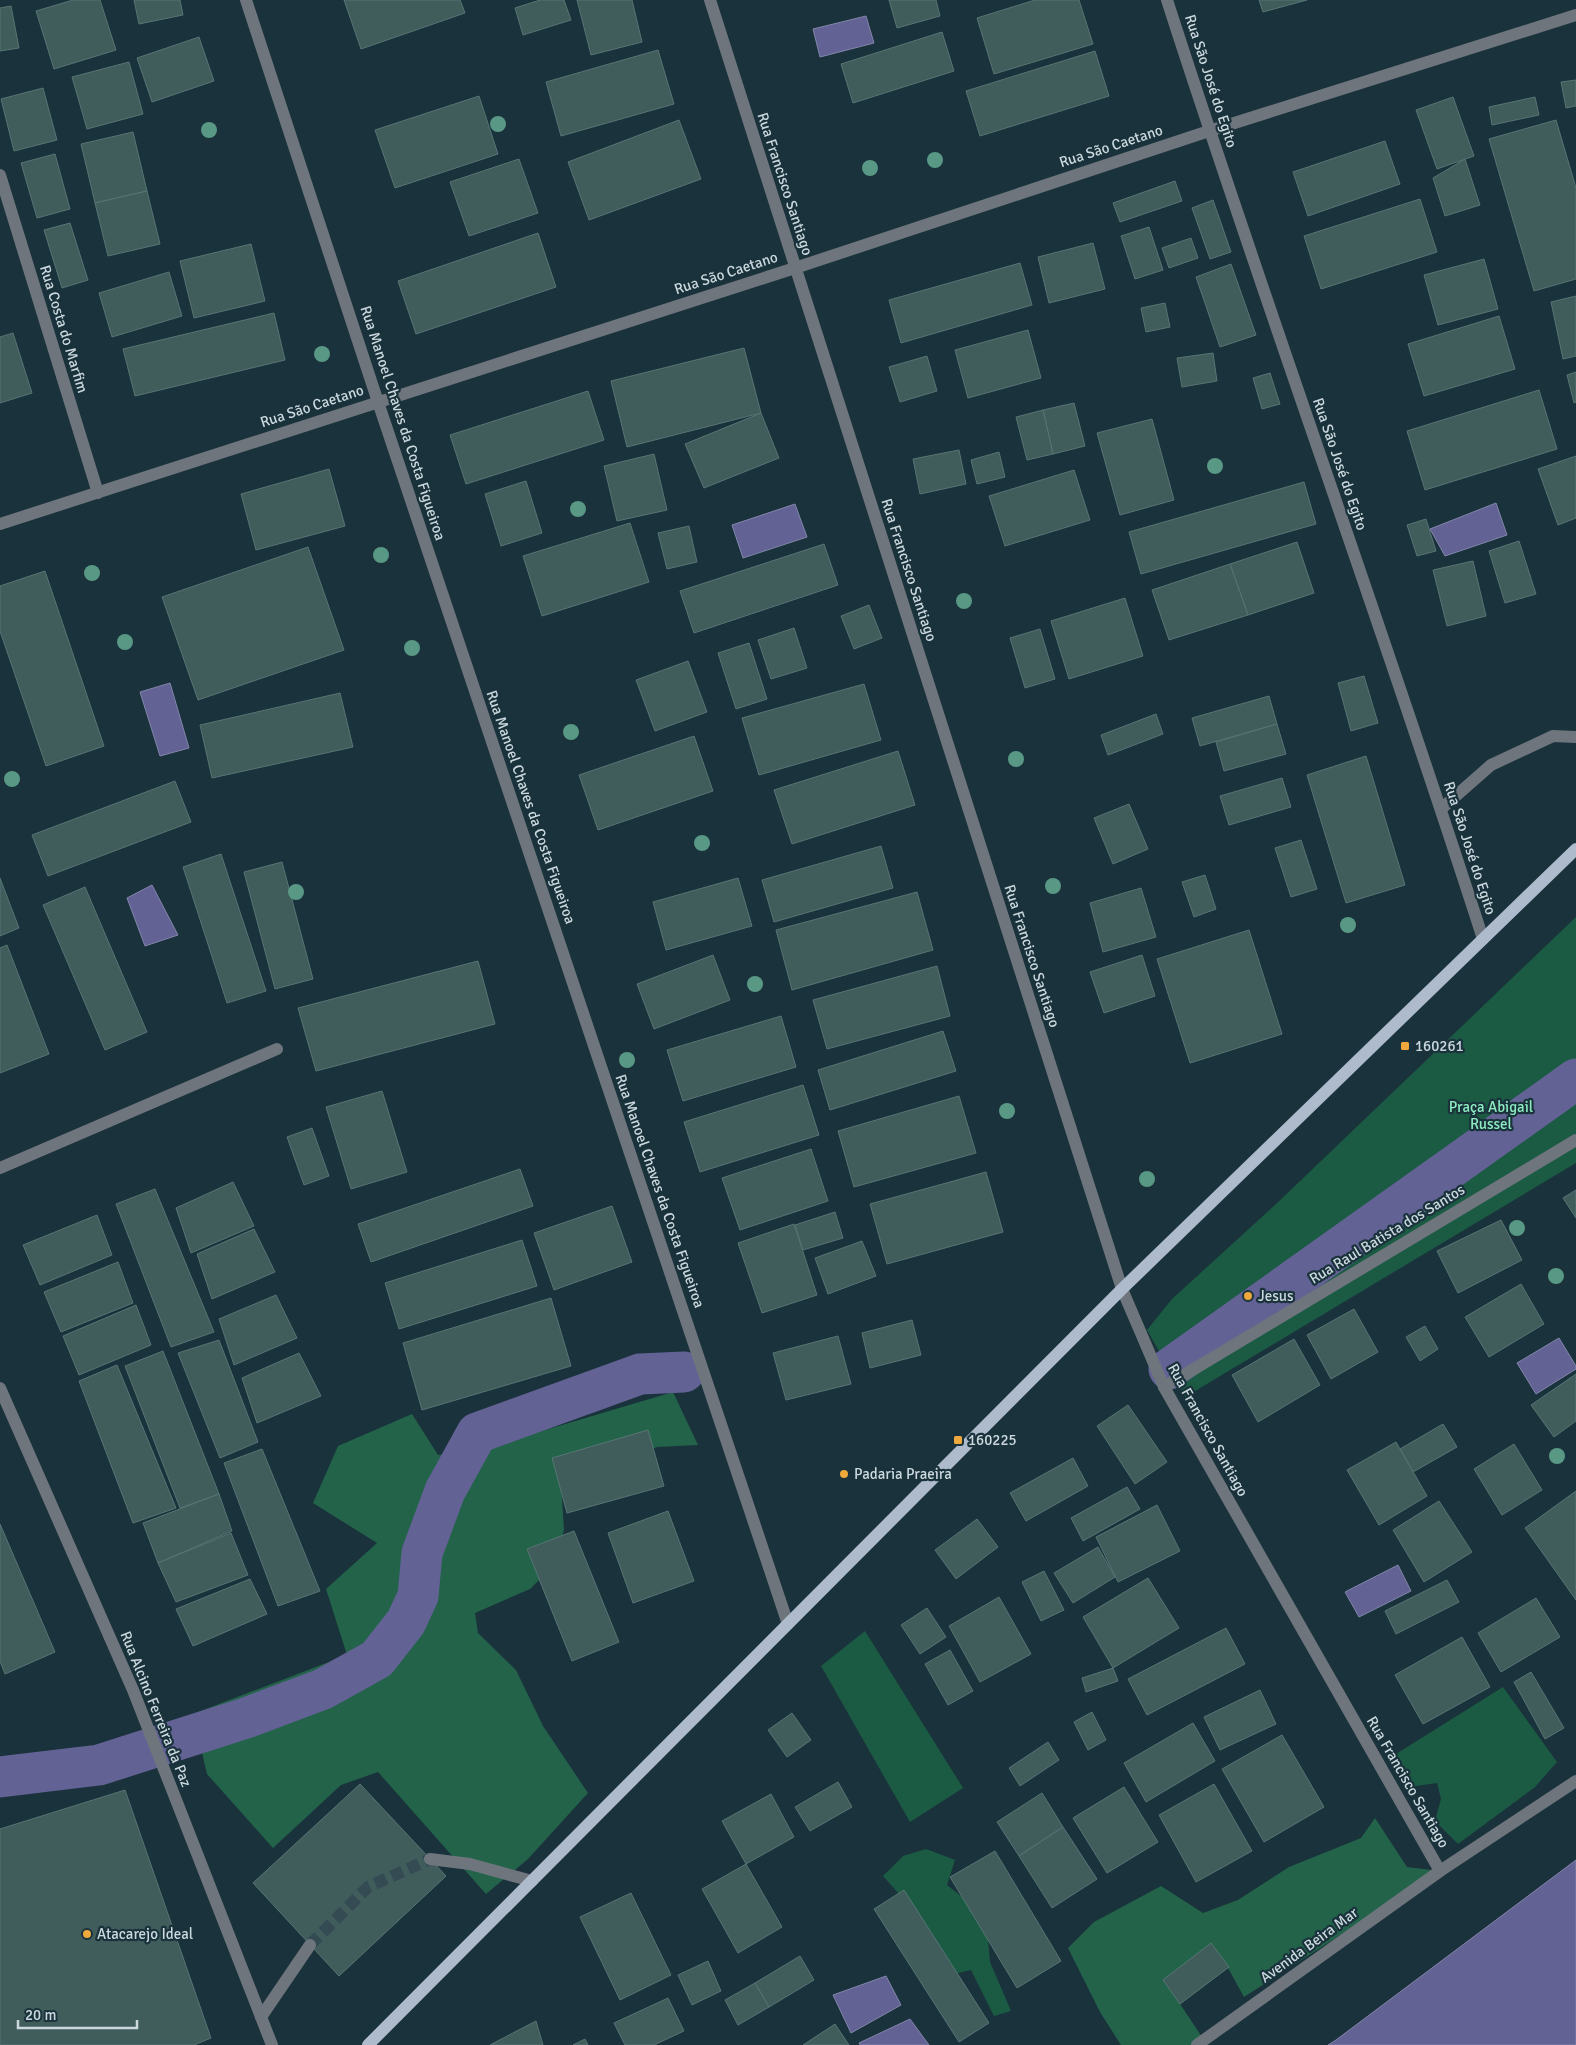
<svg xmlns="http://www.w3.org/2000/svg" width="1576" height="2045" font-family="Signika,sans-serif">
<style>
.green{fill:#1b5b43}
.forest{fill:#22634a}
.water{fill:#636295;stroke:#8286ab}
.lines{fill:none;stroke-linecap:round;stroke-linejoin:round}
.canal{stroke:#636295;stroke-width:41}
.building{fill:#405d5c;stroke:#577574}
.minor-tunnel{stroke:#354b54;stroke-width:12;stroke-dasharray:12 6;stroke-linecap:butt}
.minor{stroke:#6e757d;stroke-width:12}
.major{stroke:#adbbcd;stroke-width:12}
.tree{fill:#599885}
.poi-dot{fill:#eea83c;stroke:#1a323b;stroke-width:2}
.labels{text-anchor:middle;stroke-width:4.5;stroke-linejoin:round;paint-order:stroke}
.street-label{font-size:15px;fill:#cbd9df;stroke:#1a323b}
.poi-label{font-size:15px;fill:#cbd9df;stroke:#1a323b;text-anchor:start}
.park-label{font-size:15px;fill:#8decc1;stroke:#1a323b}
</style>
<rect width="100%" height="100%" fill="#1a323b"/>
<!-- green -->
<g class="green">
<polygon points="1576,917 1576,1163 1185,1397 1147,1330 1172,1299 1275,1205"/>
<polygon points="865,1631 963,1788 910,1822 821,1666"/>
<polygon points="1503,1687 1557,1762 1535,1787 1458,1844 1435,1821 1441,1799 1437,1783 1409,1787 1388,1759"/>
<polygon points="926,1849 955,1860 947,1885 986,1916 990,1962 1011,2011 994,2016 971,1970 954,1974 916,1913 883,1876 903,1856"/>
</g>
<!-- forest -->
<g class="forest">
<polygon points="673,1392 698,1445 657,1447 561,1483 564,1530 555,1564 530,1589 475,1613 478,1633 516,1670 543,1726 588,1793 528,1859 486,1894 378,1772 341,1785 273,1848 207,1774 193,1714 347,1655 326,1589 377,1543 313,1503 338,1446 412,1414 438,1455 488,1447"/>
<polygon points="1375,1818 1407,1867 1440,1871 1244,1997 1228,1968 1180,2004 1204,2040 1195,2045 1121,2045 1100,2012 1068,1948 1094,1922 1161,1886 1203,1913 1238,1900 1289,1867 1361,1838"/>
</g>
<!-- water -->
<g class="water">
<polygon points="866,16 874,43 820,57 813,29"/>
<polygon points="1496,503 1507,535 1445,556 1430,529"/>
<polygon points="795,504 807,537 743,558 732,525"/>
<polygon points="170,683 189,748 160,756 140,692"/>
<polygon points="152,885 178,935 145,946 127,898"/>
<polygon points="1559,1338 1576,1366 1576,1369 1536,1394 1517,1363"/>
<polygon points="1398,1565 1411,1591 1359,1617 1345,1592"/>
<polygon points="131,1739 143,1769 109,1779 0,1796 0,1762 93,1754"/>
<polygon points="1576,1860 1576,2045 1328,2045 1336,2040"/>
<polygon points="886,1976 901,2005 851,2033 833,1995"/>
<polygon points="910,2019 929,2045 860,2045 859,2043"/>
</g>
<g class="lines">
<!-- canal -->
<g class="canal">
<polyline points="1169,1369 1576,1079"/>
<polyline points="0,1777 99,1765 246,1718 323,1689 377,1659 406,1622 418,1596 422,1553 445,1491 477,1433 640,1374 684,1372"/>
</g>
</g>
<!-- building -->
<g class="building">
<polygon points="73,0 100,0 116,50 54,69 36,11"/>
<polygon points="134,0 180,0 183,15 139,24"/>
<polygon points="344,0 460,0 465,13 361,49"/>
<polygon points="540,0 564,0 571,20 523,35 515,8"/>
<polygon points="577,0 632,0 642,42 591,55"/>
<polygon points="889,0 936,0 940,16 897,28"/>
<polygon points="1035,0 1079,0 1093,44 994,74 977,18"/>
<polygon points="1259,0 1307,0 1263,12"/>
<polygon points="11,6 19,48 0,51 0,8"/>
<polygon points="942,32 954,71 853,103 841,64"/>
<polygon points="199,37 214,81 152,102 137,58"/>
<polygon points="658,50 674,104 561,136 546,82"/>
<polygon points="1095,51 1109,96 980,136 966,91"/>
<polygon points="129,62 143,114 87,129 72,77"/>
<polygon points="1576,80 1576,106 1566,108 1561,82"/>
<polygon points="43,88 57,140 14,151 1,99"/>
<polygon points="479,96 498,154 395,188 375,130"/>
<polygon points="1453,97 1474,156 1437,169 1416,110"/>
<polygon points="1535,97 1539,115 1492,125 1489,107"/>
<polygon points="679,120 701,179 589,220 568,162"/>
<polygon points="1556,120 1576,188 1576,279 1534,291 1489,139"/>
<polygon points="133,132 147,191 95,203 81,144"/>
<polygon points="1385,141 1400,184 1308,216 1293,172"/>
<polygon points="55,154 70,209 37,218 21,163"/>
<polygon points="519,159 538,213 469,236 450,182"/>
<polygon points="1465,159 1480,205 1445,216 1433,178"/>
<polygon points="1175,181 1182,201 1120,222 1113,203"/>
<polygon points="147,191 160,244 108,256 95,203"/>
<polygon points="1420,199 1437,252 1321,289 1304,236"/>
<polygon points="1213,200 1231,252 1210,259 1192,208"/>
<polygon points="70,223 88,280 62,288 44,230"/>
<polygon points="1149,227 1163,270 1135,279 1121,236"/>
<polygon points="538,233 556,287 416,334 398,281"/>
<polygon points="1191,238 1198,258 1169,268 1162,248"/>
<polygon points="1093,243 1105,289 1049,303 1038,257"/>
<polygon points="251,244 265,301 194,318 180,261"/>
<polygon points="1484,259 1498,309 1438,325 1424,275"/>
<polygon points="1020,263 1032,305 901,343 889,300"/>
<polygon points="1231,264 1256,335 1220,347 1196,277"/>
<polygon points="169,272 182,316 112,337 99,293"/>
<polygon points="1576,296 1576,356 1563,359 1551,302"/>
<polygon points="1165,303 1170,327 1146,332 1141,308"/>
<polygon points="274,313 285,360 135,396 123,349"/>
<polygon points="1499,316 1515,369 1424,396 1408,344"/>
<polygon points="1028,330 1041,378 968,398 955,350"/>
<polygon points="13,333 32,393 0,403 0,337"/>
<polygon points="744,348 761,413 627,447 611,381"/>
<polygon points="1213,353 1217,381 1182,387 1177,358"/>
<polygon points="927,356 937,391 900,402 889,367"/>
<polygon points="1576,372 1576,402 1574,403 1567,375"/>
<polygon points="1270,373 1280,404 1262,409 1253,378"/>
<polygon points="1539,390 1557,449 1425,490 1407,431"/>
<polygon points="588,391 604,440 466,484 450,435"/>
<polygon points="1074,403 1085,446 1053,454 1043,410"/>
<polygon points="1043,410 1053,454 1027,460 1016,417"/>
<polygon points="761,413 779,458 704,488 685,444"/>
<polygon points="1152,419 1174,500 1120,515 1097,433"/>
<polygon points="959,450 966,484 920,494 913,459"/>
<polygon points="999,452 1005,477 977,484 971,460"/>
<polygon points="654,454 667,510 617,521 604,466"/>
<polygon points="1576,456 1576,518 1558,525 1538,469"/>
<polygon points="329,469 345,526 256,550 241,494"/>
<polygon points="1074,470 1090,520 1005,546 989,496"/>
<polygon points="526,481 542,533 501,546 485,494"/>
<polygon points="1304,482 1316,524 1141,574 1129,532"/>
<polygon points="1426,519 1436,551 1417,556 1407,525"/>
<polygon points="630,523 649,582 542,616 523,556"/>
<polygon points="689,526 697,562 667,569 658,533"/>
<polygon points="1519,541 1536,594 1505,603 1489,551"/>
<polygon points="1297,542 1314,593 1248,615 1230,564"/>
<polygon points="824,544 838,585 694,633 680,591"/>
<polygon points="308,547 344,650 198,700 162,597"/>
<polygon points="1473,561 1486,616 1447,626 1433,570"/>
<polygon points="1230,564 1248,615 1169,640 1152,590"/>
<polygon points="45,571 104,746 46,766 0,631 0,586"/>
<polygon points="1125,598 1143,656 1069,679 1051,621"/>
<polygon points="869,605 882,638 854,649 841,616"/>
<polygon points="794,628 807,668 771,679 758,640"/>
<polygon points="1040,629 1055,679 1025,688 1010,638"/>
<polygon points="749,643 767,699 736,709 718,653"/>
<polygon points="688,661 707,712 655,731 636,680"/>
<polygon points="1364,676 1378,723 1351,731 1338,683"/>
<polygon points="864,684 881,740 759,775 742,718"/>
<polygon points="340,693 353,747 212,778 200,725"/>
<polygon points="1269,696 1277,724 1200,746 1192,718"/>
<polygon points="1156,714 1163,734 1108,755 1101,735"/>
<polygon points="1277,724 1286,754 1224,771 1216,742"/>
<polygon points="694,736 713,791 598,830 579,775"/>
<polygon points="898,751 915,805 792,844 774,790"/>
<polygon points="1366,756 1405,885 1346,903 1307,775"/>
<polygon points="1282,778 1291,807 1229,825 1220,796"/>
<polygon points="175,781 191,822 48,876 32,835"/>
<polygon points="1129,804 1148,849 1113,864 1094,818"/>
<polygon points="1301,840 1317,889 1291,897 1275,848"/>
<polygon points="881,846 893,888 774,922 762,880"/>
<polygon points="221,854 266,991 227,1003 183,867"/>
<polygon points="282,862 313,979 275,989 244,872"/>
<polygon points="1205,875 1216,909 1194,917 1182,882"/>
<polygon points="0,878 19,928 0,936"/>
<polygon points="738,878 752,926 666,950 653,902"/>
<polygon points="85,887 147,1032 105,1050 43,905"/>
<polygon points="1141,888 1156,937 1103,952 1090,903"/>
<polygon points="917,892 933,950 792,990 776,930"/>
<polygon points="1249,930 1282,1034 1190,1063 1157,959"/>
<polygon points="7,945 49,1054 0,1073 0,948"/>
<polygon points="713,955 730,1000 654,1029 637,984"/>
<polygon points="1142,955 1155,996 1104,1013 1090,972"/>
<polygon points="478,961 495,1024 316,1071 298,1008"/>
<polygon points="937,966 950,1016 827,1049 813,1000"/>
<polygon points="781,1016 796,1067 683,1101 667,1050"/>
<polygon points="943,1031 956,1071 830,1110 818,1070"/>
<polygon points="803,1085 819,1135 700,1172 684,1122"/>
<polygon points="382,1091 407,1172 351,1189 326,1107"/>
<polygon points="959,1096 976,1153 854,1187 838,1131"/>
<polygon points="312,1128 329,1176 304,1185 287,1137"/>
<polygon points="811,1149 828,1201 740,1230 722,1178"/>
<polygon points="520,1169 533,1206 371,1262 358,1224"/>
<polygon points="986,1172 1003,1232 887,1264 870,1204"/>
<polygon points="233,1182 254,1226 191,1253 176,1208"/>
<polygon points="155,1189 214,1332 171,1347 116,1204"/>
<polygon points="1576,1190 1576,1218 1563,1198"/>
<polygon points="612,1206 632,1262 554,1290 534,1233"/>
<polygon points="835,1212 843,1238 803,1250 795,1225"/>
<polygon points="97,1215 112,1255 40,1285 23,1245"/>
<polygon points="1501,1220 1522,1260 1458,1293 1437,1251"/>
<polygon points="794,1224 817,1295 762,1313 738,1243"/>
<polygon points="254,1229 275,1272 212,1299 197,1254"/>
<polygon points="522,1240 537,1286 399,1329 385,1283"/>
<polygon points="862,1241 876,1276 828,1294 815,1258"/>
<polygon points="118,1262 133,1303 61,1332 44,1292"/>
<polygon points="1521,1284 1544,1324 1489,1357 1465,1317"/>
<polygon points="276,1295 297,1338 234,1365 219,1319"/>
<polygon points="551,1298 571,1366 422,1410 403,1343"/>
<polygon points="136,1305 151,1345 79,1375 63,1336"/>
<polygon points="1354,1309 1378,1352 1331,1379 1307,1335"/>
<polygon points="912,1320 921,1355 870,1368 862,1333"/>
<polygon points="1425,1326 1438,1349 1420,1361 1406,1337"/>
<polygon points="838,1336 851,1384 786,1400 773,1353"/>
<polygon points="1294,1339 1320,1385 1258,1422 1232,1375"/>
<polygon points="219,1340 258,1442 220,1458 178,1353"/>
<polygon points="163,1351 219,1494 180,1508 125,1366"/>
<polygon points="299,1353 321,1396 257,1423 242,1378"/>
<polygon points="117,1365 176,1508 133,1523 79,1381"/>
<polygon points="1576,1374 1576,1421 1554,1437 1531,1405"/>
<polygon points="1128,1405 1167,1462 1135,1484 1097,1426"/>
<polygon points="1443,1424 1457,1447 1413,1472 1400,1449"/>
<polygon points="648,1430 664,1486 567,1513 552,1458"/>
<polygon points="1396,1442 1427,1496 1379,1525 1347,1470"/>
<polygon points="1514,1444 1542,1490 1502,1515 1474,1469"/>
<polygon points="262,1449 320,1591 278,1606 224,1463"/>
<polygon points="1073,1458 1088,1486 1026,1521 1010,1493"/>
<polygon points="1127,1487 1140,1509 1083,1541 1071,1518"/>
<polygon points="1576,1491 1576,1600 1525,1528"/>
<polygon points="219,1494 232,1531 158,1563 143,1523"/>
<polygon points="1439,1501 1472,1552 1424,1582 1393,1530"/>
<polygon points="1157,1505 1180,1551 1118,1582 1096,1537"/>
<polygon points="668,1511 694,1581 633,1603 608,1533"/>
<polygon points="977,1519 998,1547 956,1579 935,1550"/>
<polygon points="0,1524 55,1652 5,1674 0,1661"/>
<polygon points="574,1531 619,1642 572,1661 527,1549"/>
<polygon points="231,1533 248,1575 176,1602 158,1563"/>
<polygon points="1098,1547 1115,1577 1073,1603 1054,1573"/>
<polygon points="1044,1571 1064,1610 1041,1621 1022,1582"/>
<polygon points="1148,1578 1179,1628 1113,1668 1083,1617"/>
<polygon points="250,1579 267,1614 193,1646 176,1609"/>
<polygon points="1447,1580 1459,1602 1396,1634 1385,1611"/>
<polygon points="999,1597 1031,1654 980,1682 949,1626"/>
<polygon points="1536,1598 1560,1637 1501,1672 1478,1633"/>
<polygon points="927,1608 946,1637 920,1654 901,1625"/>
<polygon points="1226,1628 1245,1664 1147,1715 1128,1679"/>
<polygon points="1462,1637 1490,1687 1423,1724 1395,1675"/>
<polygon points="950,1650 973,1691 948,1705 925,1664"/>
<polygon points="1113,1668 1118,1681 1086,1692 1082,1678"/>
<polygon points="1531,1672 1564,1728 1545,1739 1514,1682"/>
<polygon points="1260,1690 1276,1724 1220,1750 1204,1717"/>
<polygon points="1092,1712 1106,1740 1088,1750 1074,1722"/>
<polygon points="792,1713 811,1740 787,1757 768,1730"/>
<polygon points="1193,1723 1215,1761 1146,1802 1124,1763"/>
<polygon points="1282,1735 1324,1807 1264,1842 1222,1769"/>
<polygon points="1048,1742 1059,1760 1020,1786 1009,1768"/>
<polygon points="838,1782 852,1807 810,1831 795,1807"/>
<polygon points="360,1784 446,1876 339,1976 253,1883"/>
<polygon points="1214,1784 1252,1851 1196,1882 1159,1815"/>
<polygon points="1124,1787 1158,1842 1107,1873 1073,1818"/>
<polygon points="125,1790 211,2038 194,2045 0,2045 0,1829"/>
<polygon points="1042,1793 1063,1827 1019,1856 997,1822"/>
<polygon points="771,1794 794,1837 746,1864 722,1821"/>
<polygon points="1063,1827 1097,1879 1052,1908 1019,1856"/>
<polygon points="995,1851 1061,1961 1017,1988 950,1877"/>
<polygon points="746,1864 782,1927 738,1953 702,1889"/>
<polygon points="904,1890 989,2023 959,2042 874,1909"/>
<polygon points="631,1893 671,1975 620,2000 580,1917"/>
<polygon points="1211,1943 1229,1967 1180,2004 1163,1980"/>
<polygon points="800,1956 814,1980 769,2007 755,1983"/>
<polygon points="708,1961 721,1991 692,2005 678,1975"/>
<polygon points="755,1983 769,2007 738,2025 725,2000"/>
<polygon points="668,1998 684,2031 654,2045 625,2045 614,2023"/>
<polygon points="536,2021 543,2045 490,2045"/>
<polygon points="835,2024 849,2045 803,2045"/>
<polygon points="585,2039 588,2045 573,2045"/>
</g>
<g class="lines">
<!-- minor-tunnel -->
<polyline class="minor-tunnel" points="310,1945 368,1887 430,1859"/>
<!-- minor -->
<g class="minor">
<polyline points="246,0 378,402 788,1624"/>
<polyline points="710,0 1122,1289 1164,1387 1440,1871"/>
<path d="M1167 0C1268 314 1382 624 1483 939"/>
<polyline points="0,175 98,493"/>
<polyline points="0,524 795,268 1209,131 1576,15"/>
<polyline points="1441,809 1491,765 1553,736 1576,737"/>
<polyline points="0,1168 277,1049"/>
<polyline points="1164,1387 1576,1140"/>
<polyline points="0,1388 133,1690 272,2045"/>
<polyline points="430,1859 470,1864 532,1881"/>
<polyline points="261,2017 310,1945"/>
<polyline points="1197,2045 1440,1871 1576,1781"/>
</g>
<!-- major -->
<polyline class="major" points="368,2045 1122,1289 1576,849"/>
</g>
<!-- trees -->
<g class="tree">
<circle cx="498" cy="124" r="8"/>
<circle cx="209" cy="130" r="8"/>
<circle cx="935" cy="160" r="8"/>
<circle cx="870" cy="168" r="8"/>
<circle cx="322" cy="354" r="8"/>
<circle cx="1215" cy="466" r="8"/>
<circle cx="578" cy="509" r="8"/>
<circle cx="381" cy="555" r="8"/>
<circle cx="92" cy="573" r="8"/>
<circle cx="964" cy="601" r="8"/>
<circle cx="125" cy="642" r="8"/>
<circle cx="412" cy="648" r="8"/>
<circle cx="571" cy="732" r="8"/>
<circle cx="1016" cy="759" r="8"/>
<circle cx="12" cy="779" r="8"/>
<circle cx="702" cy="843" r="8"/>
<circle cx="1053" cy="886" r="8"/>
<circle cx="296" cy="892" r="8"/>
<circle cx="1348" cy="925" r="8"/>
<circle cx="755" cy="984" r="8"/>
<circle cx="627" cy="1060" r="8"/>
<circle cx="1007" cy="1111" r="8"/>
<circle cx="1147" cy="1179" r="8"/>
<circle cx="1517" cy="1228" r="8"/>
<circle cx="1556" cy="1276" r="8"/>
<circle cx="1557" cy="1456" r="8"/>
</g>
<!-- markers -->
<g class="poi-dot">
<rect x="1400" y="1041" width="10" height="10" rx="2.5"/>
<circle cx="1248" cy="1296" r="5"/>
<rect x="953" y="1435" width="10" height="10" rx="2.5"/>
<circle cx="844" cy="1474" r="5"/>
<circle cx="87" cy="1934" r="5"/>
</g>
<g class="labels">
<!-- street labels -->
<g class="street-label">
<text transform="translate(1211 81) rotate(72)" y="5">Rua São José do Egito</text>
<text transform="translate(1111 146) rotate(-18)" y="5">Rua São Caetano</text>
<text transform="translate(785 184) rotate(72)" y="5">Rua Francisco Santiago</text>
<text transform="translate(726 273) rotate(-18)" y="5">Rua São Caetano</text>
<text transform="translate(64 329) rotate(73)" y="5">Rua Costa do Marfim</text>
<text transform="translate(312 406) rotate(-18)" y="5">Rua São Caetano</text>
<text transform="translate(403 423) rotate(72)" y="5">Rua Manoel Chaves da Costa Figueiroa</text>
<text transform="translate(1340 464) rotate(71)" y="5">Rua São José do Egito</text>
<text transform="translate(909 570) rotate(72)" y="5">Rua Francisco Santiago</text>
<text transform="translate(531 807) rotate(71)" y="5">Rua Manoel Chaves da Costa Figueiroa</text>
<text transform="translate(1470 848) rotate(72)" y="5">Rua São José do Egito</text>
<text transform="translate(1032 956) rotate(72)" y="5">Rua Francisco Santiago</text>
<text transform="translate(660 1191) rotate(71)" y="5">Rua Manoel Chaves da Costa Figueiroa</text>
<text transform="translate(1387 1234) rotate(-31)" y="5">Rua Raul Batista dos Santos</text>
<text transform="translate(1208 1430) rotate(61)" y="5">Rua Francisco Santiago</text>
<text transform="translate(156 1709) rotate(68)" y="5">Rua Alcino Ferreira da Paz</text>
<text transform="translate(1408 1782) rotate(60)" y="5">Rua Francisco Santiago</text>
<text transform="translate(1309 1945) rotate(-36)" y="5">Avenida Beira Mar</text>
</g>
<!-- poi labels -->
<g class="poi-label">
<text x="1415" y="1051">160261</text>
<text x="1258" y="1301">Jesus</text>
<text x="968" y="1445">160225</text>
<text x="854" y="1479">Padaria Praeira</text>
<text x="97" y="1939">Atacarejo Ideal</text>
</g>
<!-- park labels -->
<g class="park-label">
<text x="1491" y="1112">Praça Abigail<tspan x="1491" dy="17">Russel</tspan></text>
</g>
</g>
<!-- scale -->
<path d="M18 2020v8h119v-8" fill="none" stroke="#cbd9df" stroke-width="2.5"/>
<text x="25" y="2020" font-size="15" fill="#cbd9df" stroke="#1a323b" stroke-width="4" paint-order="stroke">20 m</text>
</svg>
